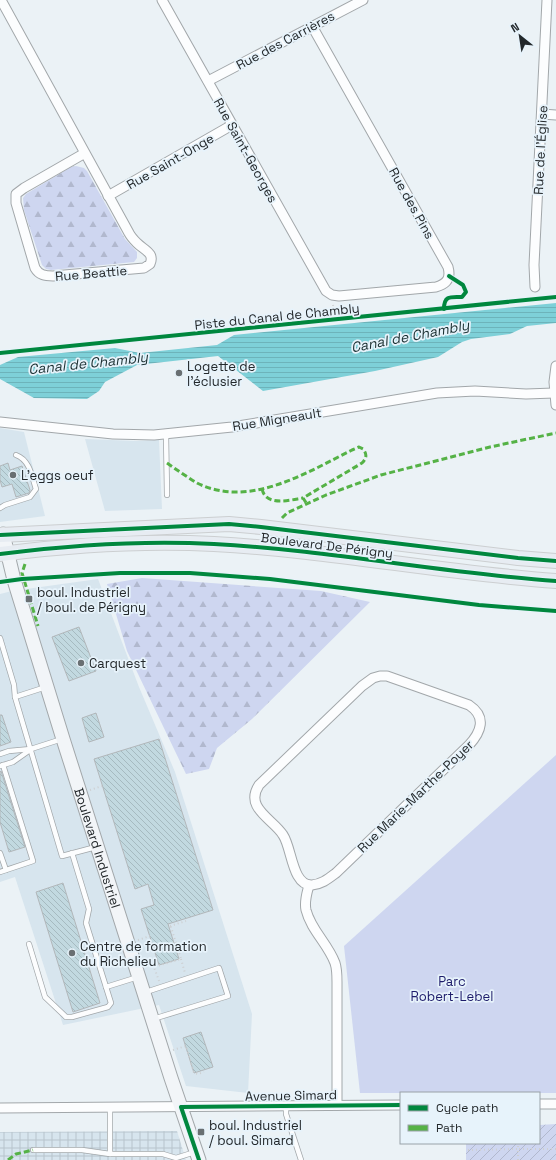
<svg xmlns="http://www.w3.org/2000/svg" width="556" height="1160" font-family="'Space Grotesk',sans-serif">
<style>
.built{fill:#d7e5ee}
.industrial{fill:url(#industrial-grid)}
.forest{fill:url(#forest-firs)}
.park{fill:#ced6f0}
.garden{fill:url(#garden-furrows)}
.water{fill:url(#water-rules)}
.building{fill:url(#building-back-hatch);stroke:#b2b7ba}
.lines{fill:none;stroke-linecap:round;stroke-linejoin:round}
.lane-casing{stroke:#a2a7aa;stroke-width:6}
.street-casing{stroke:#a2a7aa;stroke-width:11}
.secondary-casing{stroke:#a2a7aa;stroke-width:15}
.primary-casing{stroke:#cccfd1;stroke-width:16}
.path{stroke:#cdcfd1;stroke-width:2;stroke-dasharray:1 3;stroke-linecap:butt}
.lane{stroke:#fcfdfe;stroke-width:4.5}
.street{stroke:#fcfdfe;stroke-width:9}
.secondary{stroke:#f2f5f8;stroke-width:13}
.primary{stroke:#e7ecf2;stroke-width:14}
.quiet{stroke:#55b246;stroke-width:3;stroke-dasharray:6 3;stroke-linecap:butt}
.cycleway-casing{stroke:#e7f3fb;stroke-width:6}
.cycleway{stroke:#00873e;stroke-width:4}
.poi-dot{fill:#696f72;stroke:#e7f3fb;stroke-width:1.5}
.labels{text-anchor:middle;stroke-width:3.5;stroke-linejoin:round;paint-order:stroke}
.street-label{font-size:13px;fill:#23282b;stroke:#e7f3fb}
.poi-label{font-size:13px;fill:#23282b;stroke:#e7f3fb;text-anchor:start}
.park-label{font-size:13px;fill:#1e1c6b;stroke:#e7f3fb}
.water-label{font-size:14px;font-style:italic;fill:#1a2f31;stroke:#e7f3fb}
</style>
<defs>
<pattern id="industrial-grid" width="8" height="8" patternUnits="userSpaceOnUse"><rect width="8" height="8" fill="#d7e5ee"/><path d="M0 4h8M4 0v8" fill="none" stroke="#b8c4cc"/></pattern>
<pattern id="forest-firs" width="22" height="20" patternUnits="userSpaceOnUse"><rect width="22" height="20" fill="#ced6f0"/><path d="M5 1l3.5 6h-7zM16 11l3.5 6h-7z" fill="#b1b8ce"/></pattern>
<pattern id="garden-furrows" width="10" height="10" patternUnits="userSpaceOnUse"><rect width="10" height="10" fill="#ced6f0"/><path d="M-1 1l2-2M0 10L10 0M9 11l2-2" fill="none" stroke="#b1b8ce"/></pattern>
<pattern id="water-rules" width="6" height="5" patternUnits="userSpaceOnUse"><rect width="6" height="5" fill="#7ed0d8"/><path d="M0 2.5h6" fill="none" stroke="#6db3ba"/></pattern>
<pattern id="building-back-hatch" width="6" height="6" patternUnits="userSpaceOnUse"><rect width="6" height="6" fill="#c2d9e0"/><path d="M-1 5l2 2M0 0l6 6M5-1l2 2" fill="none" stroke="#a6bac0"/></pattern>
</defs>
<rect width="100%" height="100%" fill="#ebf2f6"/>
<!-- built -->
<g class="built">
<polygon points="0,428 24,432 45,516 0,522"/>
<polygon points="85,439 136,441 159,440 162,509 105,511"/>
<polygon points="98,579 139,687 175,772 252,1014 248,1093 186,1086 159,1005 63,1025 15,877 0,882 0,594 12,591"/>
</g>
<!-- industrial -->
<polygon class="industrial" points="177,1131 186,1160 0,1160 0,1132"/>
<!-- forest -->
<g class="forest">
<polygon points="76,166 84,168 87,171 125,239 137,252 137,258 134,262 51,270 46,269 42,265 24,210 23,198 26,194 71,167"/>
<polygon points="142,578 321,591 370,602 252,719 217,748 209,769 186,774 127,651 107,584"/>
</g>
<!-- park -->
<polygon class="park" points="556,755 556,1093 360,1093 344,946"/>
<!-- garden -->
<polygon class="garden" points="556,1124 556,1160 466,1160 466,1143 539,1143 539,1125"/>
<!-- water -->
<polygon class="water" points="556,303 556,323 527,326 510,334 471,339 462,342 438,357 375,371 263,391 218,356 137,365 105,382 99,391 87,399 34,398 0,379 0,365 18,357 115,348 140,353 217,345 234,335"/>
<!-- building -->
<g class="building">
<polygon points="8,463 10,470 22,466 30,490 29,493 16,497 12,484 2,487 0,480 0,466"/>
<polygon points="79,627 96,671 69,681 52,637"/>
<polygon points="96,713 104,737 89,742 82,718"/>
<polygon points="0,715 2,715 11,742 0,746"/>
<polygon points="159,739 213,910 168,924 179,959 159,965 141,909 154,905 148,884 135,889 94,759"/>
<polygon points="1,771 25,847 9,852 0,822 0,772"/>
<polygon points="63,883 100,1003 73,1012 36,892"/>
<polygon points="201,1032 213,1067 194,1073 183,1038"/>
</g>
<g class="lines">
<defs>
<g id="lane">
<polyline points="166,434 167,495"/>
<path d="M0 508 5 505 30 497 36 489C32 477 30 460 16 455"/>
<polyline points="0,638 14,685 15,697 62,856 96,847"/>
<polyline points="15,697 46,687"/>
<polyline points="0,754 9,751 31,749 62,739"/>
<polyline points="0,766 13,762 30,750"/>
<polyline points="0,853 6,870"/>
<polyline points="72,853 89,909 86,923 106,987 138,977"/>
<polyline points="0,872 33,861 3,765"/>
<polyline points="29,944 45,997 66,1017 72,1017 108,1007 111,1003 106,987"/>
<polyline points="146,992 219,968 228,996 153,1019"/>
<polyline points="286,1105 286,1114 301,1160"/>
<polyline points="110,1107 110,1154 163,1154 176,1158 195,1152"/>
<polyline points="33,1150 82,1150 110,1154"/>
</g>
<g id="street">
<path d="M1 0 129 233C131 237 134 240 137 243 144 250 155 253 150 264L144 268 53 276C45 276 39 275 35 268L16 203V194L24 188 85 153"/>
<path d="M162 0 326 291 332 295 339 296 436 287C447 284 451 278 448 267L312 26"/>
<polyline points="208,81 363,0"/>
<polyline points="542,114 556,115"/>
<polyline points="108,196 232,125"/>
<polyline points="535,287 534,265 547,0"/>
<polyline points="556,366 554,382 556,405"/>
<polyline points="0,422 113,434 154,435 232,427 437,393 475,391 526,394 554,393"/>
<path d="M380 676H387L469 705C487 717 481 732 469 745L336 873C328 879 322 884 312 885 292 886 292 848 283 835 273 819 244 808 259 785L362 686 373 678Z"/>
<path d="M309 885C307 893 304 901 306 910 311 930 328 944 335 963 337 969 337 976 337 982V1105"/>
<polyline points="539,1104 556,1104"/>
<polyline points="0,1108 401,1105"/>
</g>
<g id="secondary">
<path id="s1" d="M3 534 14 580 63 739 171 1078 199 1160"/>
</g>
<g id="primary">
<polyline points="0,535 229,524 261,527 518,558 556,561"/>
<path d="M0 554C71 545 142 540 214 544 328 550 442 573 556 581"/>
</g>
</defs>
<!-- lane casing -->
<use href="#lane" class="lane-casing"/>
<!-- street casing -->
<use href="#street" class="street-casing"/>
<!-- secondary casing -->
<use href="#secondary" class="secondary-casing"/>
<!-- primary casing -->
<use href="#primary" class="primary-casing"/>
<!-- path -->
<g class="path">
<polyline points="530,297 530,300"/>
<polyline points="333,305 335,320"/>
<polyline points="90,790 102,786"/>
<polyline points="170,926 186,921"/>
<polyline points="138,940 150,936"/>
<polyline points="181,959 185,973"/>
<polyline points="159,981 154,967 181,959 170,924"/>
<polyline points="173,1050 186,1046 194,1073 198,1074 204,1072"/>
<polyline points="468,1150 518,1149 518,1143"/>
<polyline points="518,1160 518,1149 556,1149"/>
</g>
<!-- lane -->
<use href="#lane" class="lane"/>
<!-- street -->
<use href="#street" class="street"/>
<!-- secondary -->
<use href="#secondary" class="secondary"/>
<!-- primary -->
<use href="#primary" class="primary"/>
<!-- quiet -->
<g class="quiet">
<path d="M167 463C177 470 187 477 197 483 249 509 306 473 352 450L359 447 363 449C367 454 367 458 362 463L303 498 307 504"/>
<path d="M262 489C266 507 290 500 303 498"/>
<polyline points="282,518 287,513 326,495 381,475 490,447 556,433"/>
<polyline points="25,564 22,573 38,626"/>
<polyline points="8,1160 16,1154 33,1150"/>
</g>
<defs>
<g id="cycleway">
<path d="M444 309C444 295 451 297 462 297L466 292 463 285 449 276"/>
<polyline points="0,353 556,297"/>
<polyline points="0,535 229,524 261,527 518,558 556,561"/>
<path d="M0 554C71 545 142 540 214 544 328 550 442 573 556 581"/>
<polyline points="0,582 22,579 120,573 190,573 270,579 479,605 556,611"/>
<polyline points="199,1160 181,1107 401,1105"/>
</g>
</defs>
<!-- cycleway casing -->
<use href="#cycleway" class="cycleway-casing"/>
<!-- cycleway -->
<use href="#cycleway" class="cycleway"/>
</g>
<!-- markers -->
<g class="poi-dot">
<circle cx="179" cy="373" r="4"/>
<circle cx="13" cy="475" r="4"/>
<rect x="25" y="595" width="8" height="8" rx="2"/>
<circle cx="81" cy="663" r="4"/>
<circle cx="72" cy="953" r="4"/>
<rect x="197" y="1128" width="8" height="8" rx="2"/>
</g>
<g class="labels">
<!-- street labels -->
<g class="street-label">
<text transform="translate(285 40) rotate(-28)" y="5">Rue des Carrières</text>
<text transform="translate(246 150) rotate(61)" y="5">Rue Saint-Georges</text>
<text transform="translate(540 150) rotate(-87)" y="5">Rue de l'Église</text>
<text transform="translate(170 161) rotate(-30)" y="5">Rue Saint-Onge</text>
<text transform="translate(412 203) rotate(61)" y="5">Rue des Pins</text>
<text transform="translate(91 273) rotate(-5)" y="5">Rue Beattie</text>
<text transform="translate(277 316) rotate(-6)" y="5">Piste du Canal de Chambly</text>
<text transform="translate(277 419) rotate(-9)" y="5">Rue Migneault</text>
<text transform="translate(327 545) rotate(7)" y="5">Boulevard De Périgny</text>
<text transform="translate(415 796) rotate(-44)" y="5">Rue Marie-Marthe-Poyer</text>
<text dy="5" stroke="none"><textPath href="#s1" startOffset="328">Boulevard Industriel</textPath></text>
<text transform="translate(291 1095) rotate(-1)" y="5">Avenue Simard</text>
</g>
<!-- poi labels -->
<g class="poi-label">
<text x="187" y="371">Logette de<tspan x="187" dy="15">l'éclusier</tspan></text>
<text x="21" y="480">L'eggs oeuf</text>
<text x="37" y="597">boul. Industriel<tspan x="37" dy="15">/ boul. de Périgny</tspan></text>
<text x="89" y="668">Carquest</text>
<text x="80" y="951">Centre de formation<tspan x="80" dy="15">du Richelieu</tspan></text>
<text x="209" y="1130">boul. Industriel<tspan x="209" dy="15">/ boul. Simard</tspan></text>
</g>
<!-- park labels -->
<g class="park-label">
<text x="452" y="986">Parc<tspan x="452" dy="15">Robert-Lebel</tspan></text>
</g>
<!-- water labels -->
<g class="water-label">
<text transform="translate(410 336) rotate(-11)" y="5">Canal de Chambly</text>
<text transform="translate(88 363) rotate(-6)" y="5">Canal de Chambly</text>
</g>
</g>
<!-- legend -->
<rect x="400" y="1092" width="140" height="52" fill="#e7f3fb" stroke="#99a2a8"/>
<rect x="408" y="1105" width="20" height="6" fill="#00873e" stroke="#99a2a8"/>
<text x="436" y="1112" font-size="12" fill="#23282b">Cycle path</text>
<rect x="408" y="1125" width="20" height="6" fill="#55b246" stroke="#99a2a8"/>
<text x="436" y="1132" font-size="12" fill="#23282b">Path</text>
<!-- north arrow -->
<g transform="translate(520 36) rotate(330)" stroke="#e7f3fb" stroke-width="3" paint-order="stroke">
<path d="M0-3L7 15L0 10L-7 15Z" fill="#23282b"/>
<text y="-6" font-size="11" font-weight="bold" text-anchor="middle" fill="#23282b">N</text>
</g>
</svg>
